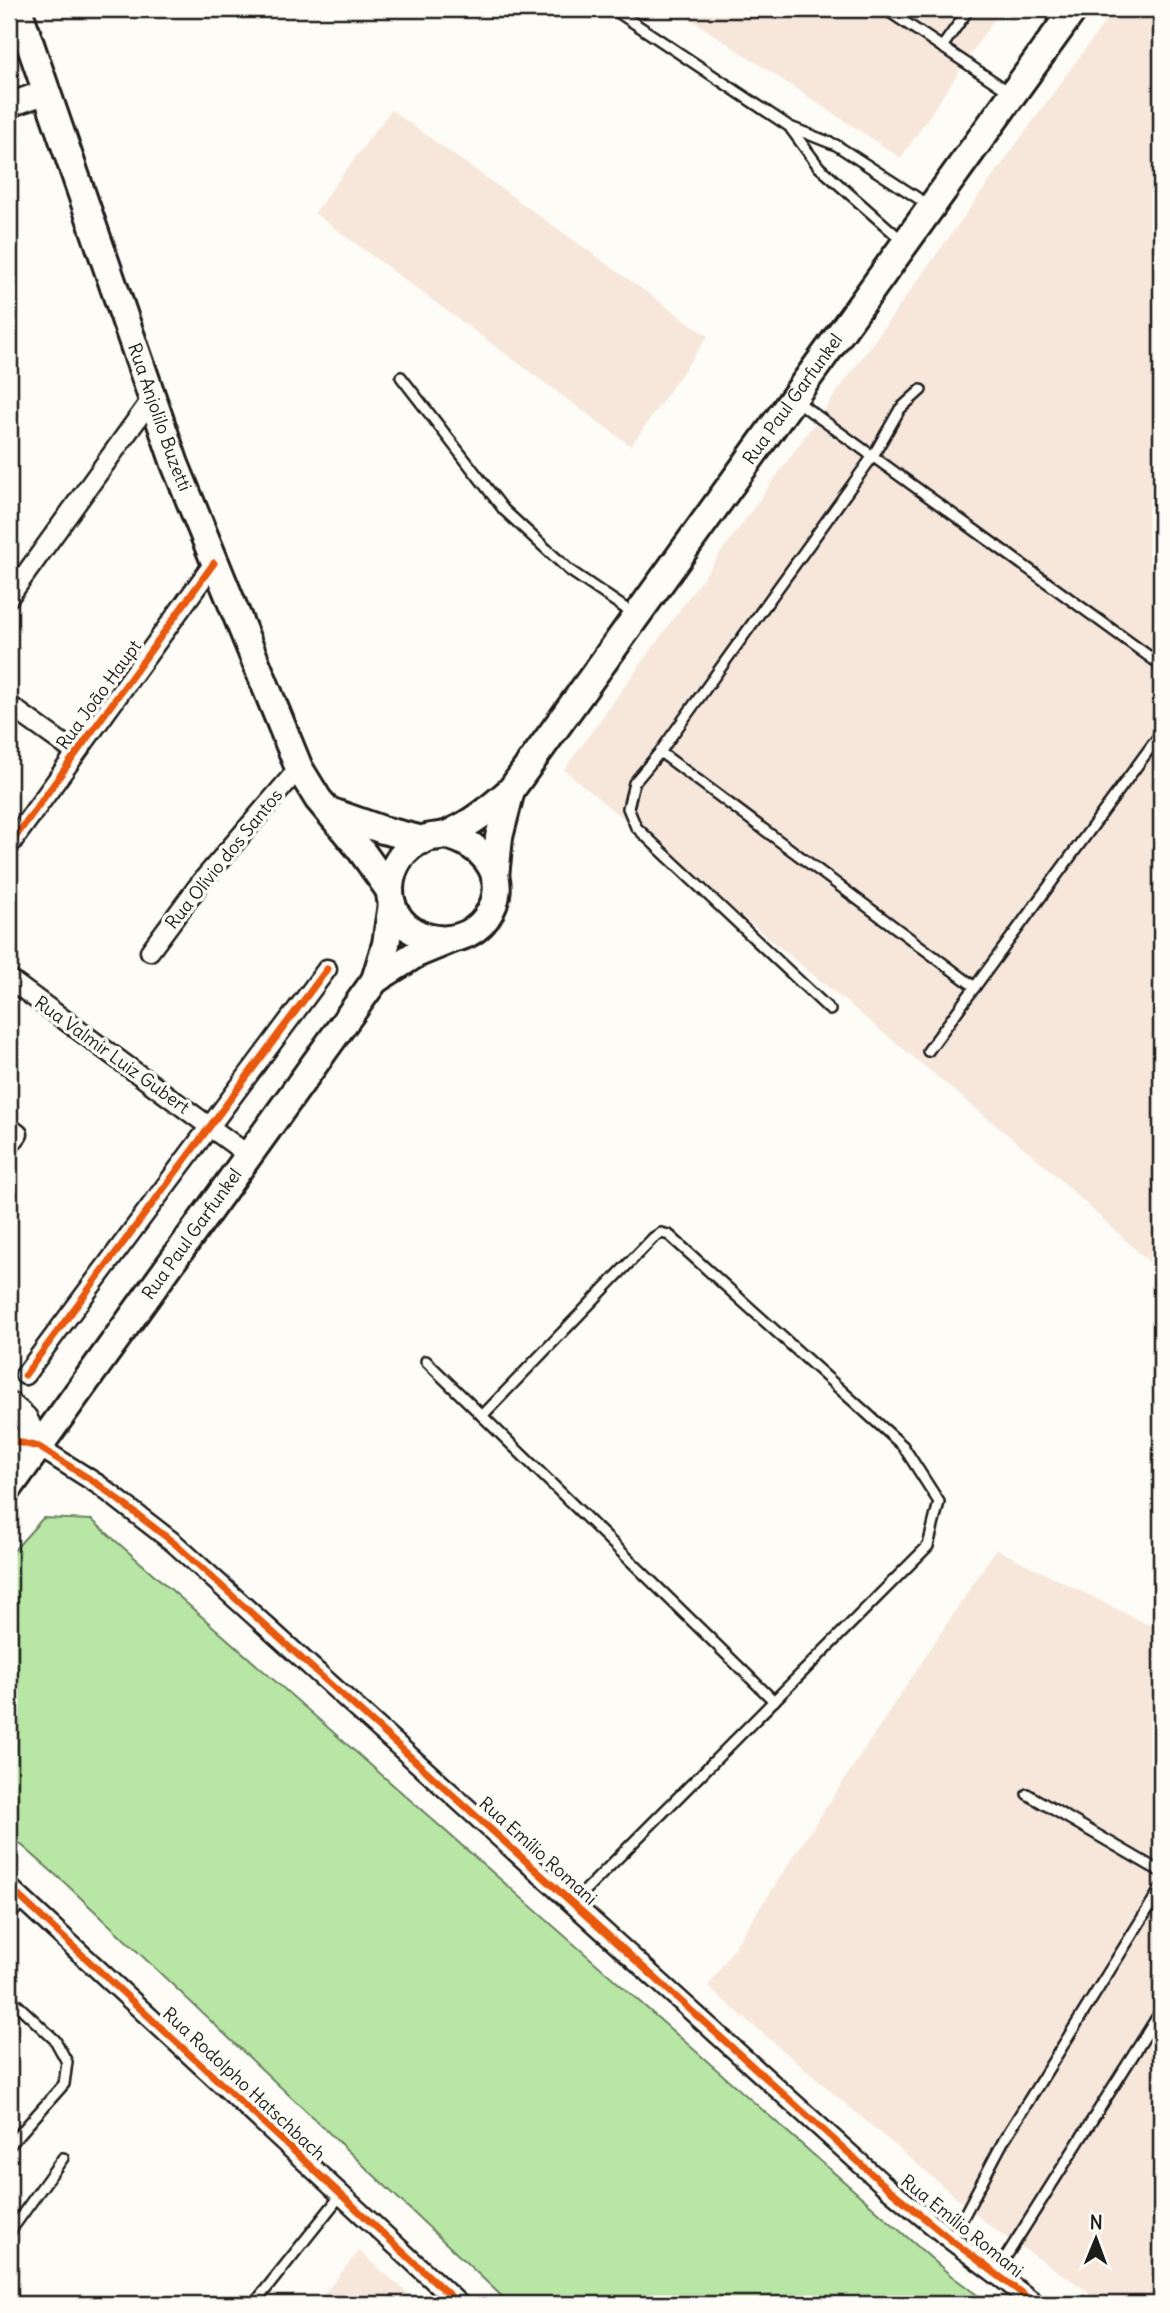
<svg xmlns="http://www.w3.org/2000/svg" width="1170" height="2313" font-family="Delius,sans-serif">
<style>
.built{fill:#f7e7db}
.green{fill:#b8e6a4;stroke:#6a8160;stroke-width:2}
.lines{fill:none;stroke-linecap:round;stroke-linejoin:round}
.service-casing{stroke:#1c1c1c;stroke-width:14}
.minor-casing{stroke:#1c1c1c;stroke-width:23}
.tertiary-casing{stroke:#1c1c1c;stroke-width:28}
.secondary-casing{stroke:#1c1c1c;stroke-width:32}
.service{stroke:#fdfcf7;stroke-width:9}
.minor{stroke:#fdfcf7;stroke-width:18}
.tertiary{stroke:#fdfcf7;stroke-width:23}
.secondary{stroke:#fdfcf7;stroke-width:26}
.cycleway-casing{stroke:#fdfcf7;stroke-width:11}
.cycleway{stroke:#e8590c;stroke-width:7}
.labels{text-anchor:middle;stroke-width:7;stroke-linejoin:round;paint-order:stroke}
.street-label{font-size:18px;fill:#1c1c1c;stroke:#fdfcf7}
</style>
<rect width="100%" height="100%" fill="#fdfcf7"/>
<filter id="ink" filterUnits="userSpaceOnUse"><feTurbulence type="fractalNoise" baseFrequency=".0143" numOctaves="2"/><feDisplacementMap in="SourceGraphic" scale="14" xChannelSelector="R" yChannelSelector="G"/><feConvolveMatrix kernelMatrix="1 2 1 2 8 2 1 2 1" color-interpolation-filters="sRGB"/></filter>
<g filter="url(#ink)">
<!-- built -->
<g class="built">
<polygon points="675,9 1001,9 901,158"/>
<polygon points="1114,9 1161,9 1161,1273 1041,1162 564,770"/>
<polygon points="391,110 708,336 631,446 314,213"/>
<polygon points="996,1549 1161,1631 1161,2304 1107,2304 991,2227 708,1987"/>
<polygon points="359,2251 420,2304 316,2304"/>
</g>
<!-- green -->
<polygon class="green" points="43,1518 92,1520 949,2274 989,2304 510,2304 66,1884 9,1834 9,1556"/>
<g class="lines">
<defs>
<g id="service">
<polyline points="613,9 790,127 836,145 930,206"/>
<polyline points="885,9 1011,93"/>
<polyline points="942,47 969,9"/>
<polyline points="791,129 819,167 904,242"/>
<polyline points="401,377 504,510 569,570 635,615"/>
<polyline points="921,390 900,409 873,456 660,752 975,987"/>
<polyline points="795,400 1161,665"/>
<polyline points="660,752 634,783 628,808 636,827 830,1010"/>
<polyline points="928,1051 1161,733"/>
<polyline points="426,1361 774,1701"/>
<polyline points="482,1416 653,1238 661,1233 669,1235 903,1446 939,1502 928,1546 572,1904"/>
<polyline points="1027,1794 1161,1872"/>
<polyline points="9,1917 23,1901"/>
<polyline points="9,1997 55,2040 67,2062 64,2084 9,2146"/>
<polyline points="9,2233 63,2158"/>
<polyline points="951,2240 1004,2140 1161,1888"/>
<polyline points="995,2274 1161,2011"/>
<polyline points="254,2304 341,2195"/>
</g>
<g id="minor">
<polyline points="9,597 151,400"/>
<polyline points="9,705 76,753"/>
<polyline points="9,846 214,563"/>
<polyline points="150,951 201,882 299,768"/>
<polyline points="9,979 248,1155"/>
<polyline points="9,1127 18,1134 9,1146"/>
<polyline points="25,1375 327,969"/>
<polyline points="39,1447 99,1485 174,1543 883,2184 951,2240 1036,2304"/>
<polyline points="9,1887 459,2304"/>
</g>
<g id="tertiary">
<polyline points="9,105 46,92"/>
<polyline points="9,1404 25,1418 39,1447"/>
<polyline points="9,1440 39,1447"/>
</g>
<g id="secondary">
<path id="s1" d="M18 9 175 464 299 768 318 799 360 849 390 891"/>
<polyline points="332,812 383,830 423,840"/>
<path id="s2" d="M445 835C485 844 513 880 486 918 458 957 389 940 390 888 391 866 404 847 424 839 431 836 438 837 445 835 450 834 455 830 460 828 479 818 495 804 511 790L1074 9"/>
<polyline points="495,877 499,837 511,790"/>
<polyline points="375,980 416,954 450,940"/>
<path id="s3" d="M9 1488 375 980 386 944 392 904"/>
</g>
</defs>
<!-- service casing -->
<use href="#service" class="service-casing"/>
<!-- minor casing -->
<use href="#minor" class="minor-casing"/>
<!-- tertiary casing -->
<use href="#tertiary" class="tertiary-casing"/>
<!-- secondary casing -->
<use href="#secondary" class="secondary-casing"/>
<!-- service -->
<use href="#service" class="service"/>
<!-- minor -->
<use href="#minor" class="minor"/>
<!-- tertiary -->
<use href="#tertiary" class="tertiary"/>
<!-- secondary -->
<use href="#secondary" class="secondary"/>
<defs>
<g id="cycleway">
<polyline points="9,846 214,563"/>
<polyline points="25,1375 327,969"/>
<polyline points="9,1440 39,1447 99,1485 174,1543 883,2184 951,2240 1036,2304"/>
<polyline points="9,1887 459,2304"/>
</g>
</defs>
<!-- cycleway casing -->
<use href="#cycleway" class="cycleway-casing"/>
<!-- cycleway -->
<use href="#cycleway" class="cycleway"/>
</g>
</g>
<g class="labels">
<!-- street labels -->
<g class="street-label">
<text dy="6" stroke="none"><textPath href="#s2" startOffset="891">Rua Paul Garfunkel</textPath></text>
<text dy="6" stroke="none"><textPath href="#s1" startOffset="432">Rua Anjolilo Buzetti</textPath></text>
<text transform="translate(99 695) rotate(-54)" y="6">Rua João Haupt</text>
<text transform="translate(224 859) rotate(-51)" y="6">Rua Olívio dos Santos</text>
<text transform="translate(112 1055) rotate(36)" y="6">Rua Valmir Luiz Gubert</text>
<text dy="6" stroke="none"><textPath href="#s3" startOffset="313">Rua Paul Garfunkel</textPath></text>
<text transform="translate(538 1851) rotate(42)" y="6">Rua Emílio Romani</text>
<text transform="translate(244 2084) rotate(43)" y="6">Rua Rodolpho Hatschbach</text>
<text transform="translate(962 2226) rotate(39)" y="6">Rua Emílio Romani</text>
</g>
</g>
<!-- margin -->
<rect width="1170" height="2313" fill="none" stroke="#fdfcf7" stroke-width="35"/>
<rect x="18" y="18" width="1135" height="2278" fill="none" stroke="#1c1c1c" stroke-width="2.5" filter="url(#ink)"/>
<!-- north arrow -->
<g transform="translate(1096 2239) rotate(1)" stroke="#fdfcf7" stroke-width="5" paint-order="stroke">
<path d="M0-5L12 26L0 18L-12 26Z" fill="#1c1c1c"/>
<text y="-10" font-size="19" font-weight="bold" text-anchor="middle" fill="#1c1c1c">N</text>
</g>
</svg>
